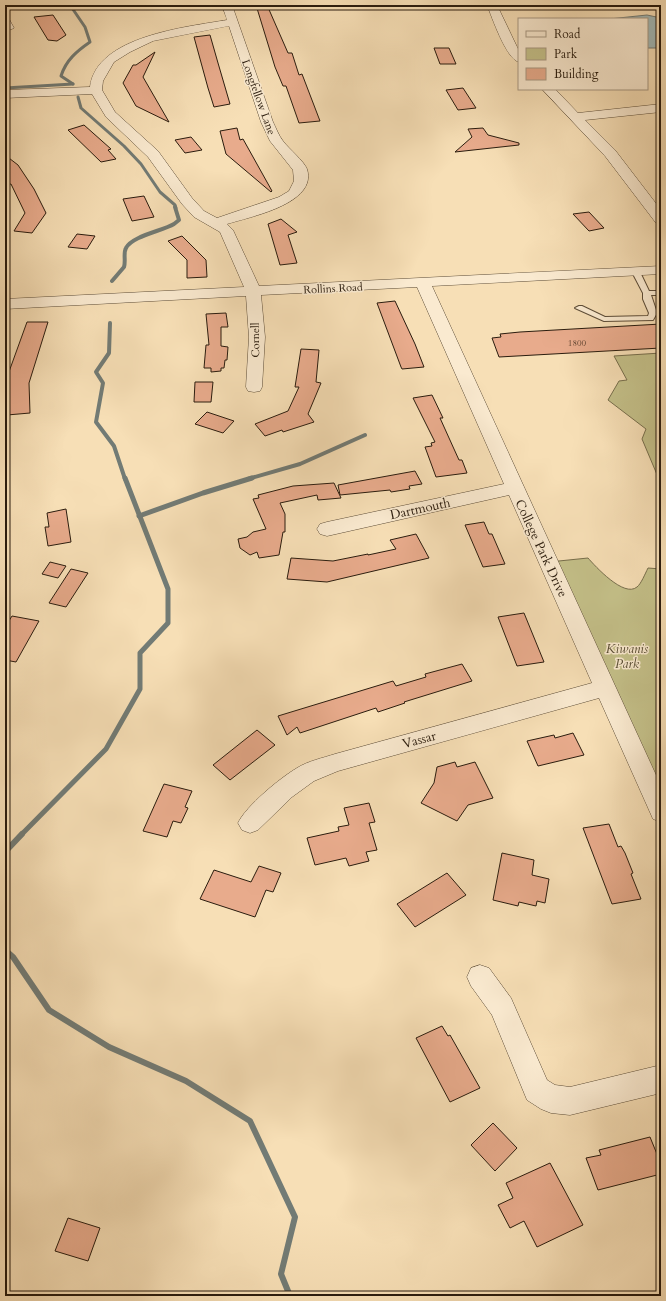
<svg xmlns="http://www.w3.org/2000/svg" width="666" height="1301" font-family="Cardo,serif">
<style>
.green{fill:#c4c089;stroke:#776e4c}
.water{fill:#a2bab9;stroke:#727b75}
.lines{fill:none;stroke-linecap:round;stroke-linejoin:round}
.stream-far3{stroke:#727b75;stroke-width:3}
.stream-far2{stroke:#727b75;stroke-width:4}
.stream-far1{stroke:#727b75;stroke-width:5}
.stream{stroke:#727b75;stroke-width:6}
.building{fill:#e8ab8c;stroke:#2a1c0e}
.service-casing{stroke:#5d4d38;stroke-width:2}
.minor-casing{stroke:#5d4d38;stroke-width:1}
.service{fill:#faead0;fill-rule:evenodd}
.minor{fill:#faead0;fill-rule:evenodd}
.labels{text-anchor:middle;stroke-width:3;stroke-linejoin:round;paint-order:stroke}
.far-number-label{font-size:9px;fill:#5a402e}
.far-street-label{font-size:11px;fill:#2a1c0e;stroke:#faead0}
.street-label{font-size:13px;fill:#2a1c0e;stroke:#faead0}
.park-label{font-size:13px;font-style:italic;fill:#584d33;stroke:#faead0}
</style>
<rect width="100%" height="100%" fill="#f7dfb6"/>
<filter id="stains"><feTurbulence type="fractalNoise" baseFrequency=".005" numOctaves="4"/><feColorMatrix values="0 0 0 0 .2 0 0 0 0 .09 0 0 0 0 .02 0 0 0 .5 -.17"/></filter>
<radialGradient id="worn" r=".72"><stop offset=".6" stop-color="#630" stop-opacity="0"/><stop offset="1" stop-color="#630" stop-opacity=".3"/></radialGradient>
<!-- green -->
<g class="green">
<polygon points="661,353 661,484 642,439 646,429 608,400 619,381 627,380 614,356"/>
<path d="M588 558C595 566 624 598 637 587 641 584 645 574 648 568L661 569V812L549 562Z"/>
</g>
<!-- water -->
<polygon class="water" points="647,15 661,18 661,48 647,48 647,19 609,19"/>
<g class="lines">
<!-- stream-far3 -->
<g class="stream-far3">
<path d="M70 5 85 27 90 42C77 51 66 60 61 76L73 84"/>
<polyline points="5,88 73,84"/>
<polyline points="78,97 81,108 124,146 141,164 160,192 175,205 176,208"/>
</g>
<!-- stream-far2 -->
<g class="stream-far2">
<path d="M112 281 124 267C126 261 123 253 126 248 132 236 162 231 174 224L179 220 175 207"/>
<polyline points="110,323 109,353 96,372 103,383 96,422 114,446 125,479"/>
<polyline points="248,479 300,464 365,435"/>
</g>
<!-- stream-far1 -->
<g class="stream-far1">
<polyline points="139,516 203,493 252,478"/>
<polyline points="21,835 106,749 140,689 140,653 168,623 168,589 125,478"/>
</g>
<!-- stream -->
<g class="stream">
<polyline points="5,852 22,834"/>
<polyline points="5,950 13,957 49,1010 109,1047 186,1081 250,1121 295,1217 281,1274 290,1296"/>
</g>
</g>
<!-- building -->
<g class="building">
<polygon points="256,5 267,5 288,53 292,53 299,75 302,74 320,121 299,123 286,86 283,86 275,67"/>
<polygon points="53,15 66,35 57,41 48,40 34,17"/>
<polygon points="210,35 218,63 230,104 214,107 208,88 194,37"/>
<polygon points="434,48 449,48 456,64 440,64"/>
<polygon points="155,52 143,77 169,122 136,106 123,83 133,65 136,65"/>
<polygon points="463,88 476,108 458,110 446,90"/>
<polygon points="84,125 111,149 108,150 116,159 101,162 68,130"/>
<polygon points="237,128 240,140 243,139 272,191 271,192 226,154 220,131"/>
<polygon points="483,128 488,135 519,143 519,145 455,152 472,137 468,129"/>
<polygon points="191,137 202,150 185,153 175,140"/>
<polygon points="5,155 18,165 34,189 46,213 32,233 14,231 25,213 11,184 5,185"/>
<polygon points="144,196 154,217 132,221 123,199"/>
<polygon points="589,212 604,228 589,231 573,214"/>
<polygon points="281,219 297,232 288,235 297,263 280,265 268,224"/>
<polygon points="77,234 95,236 87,249 68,247"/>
<polygon points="182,236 206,260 207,277 187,278 187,260 168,241"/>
<polygon points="395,301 415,344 424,367 402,369 401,367 377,303"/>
<polygon points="226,313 228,327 221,327 221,346 228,347 227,360 225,360 224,368 221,368 221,371 211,372 211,368 204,368 206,345 209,345 206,314"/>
<polygon points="27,322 48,322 29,383 30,413 7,415 6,380"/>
<polygon points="661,324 661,348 499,357 492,338 501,337 500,334 520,332"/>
<polygon points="301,349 319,350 316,382 321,383 308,414 314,422 283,432 282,430 265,436 255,424 288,411 299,387 295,387"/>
<polygon points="195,382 213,382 211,402 194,402"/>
<polygon points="432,395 443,418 440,418 454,449 459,460 462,460 467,473 436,477 425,447 432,446 431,443 435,442 413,398"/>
<polygon points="207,412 234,421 223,433 195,424"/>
<polygon points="415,471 422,484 409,486 410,489 391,492 390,490 340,495 338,485"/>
<polygon points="334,483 341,498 318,500 317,495 280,503 285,514 285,532 283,532 279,555 259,558 257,552 250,555 240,548 238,539 247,537 253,532 266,529 253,499 259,498 258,495 293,486"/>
<polygon points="66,509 71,542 48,546 45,527 49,527 47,513"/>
<polygon points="484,522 489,534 492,534 505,564 483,567 465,525"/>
<polygon points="416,534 429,558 327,582 287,579 291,558 333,561 368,554 368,555 396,549 390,540"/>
<polygon points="50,562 66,566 58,578 42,574"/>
<polygon points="71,569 88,573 66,607 49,603"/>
<polygon points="524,613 544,662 517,666 498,617"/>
<polygon points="12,616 39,621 16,662 5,660 5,627"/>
<polygon points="462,664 472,681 404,702 405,703 378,712 376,708 300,733 297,727 287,735 278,716 393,681 396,686 426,677 425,674"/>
<polygon points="257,730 275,745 230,780 213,765"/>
<polygon points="573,733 584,755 538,766 527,741 554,735 555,738"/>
<polygon points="455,762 457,767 475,762 493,798 468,805 457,821 421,803 434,783 437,767"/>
<polygon points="164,784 192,791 185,807 188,808 181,823 173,821 167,837 143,831"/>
<polygon points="369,803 375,822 369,823 377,850 366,852 369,861 349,866 346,858 315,865 307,838 339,831 338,827 349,825 344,808"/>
<polygon points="609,824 618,847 621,846 625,853 633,873 631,874 641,899 612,904 583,828"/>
<polygon points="502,853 534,860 532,875 549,879 545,903 537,901 536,906 519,902 518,906 493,900"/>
<polygon points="259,866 281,873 273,892 266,890 255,917 200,899 214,870 251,882"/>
<polygon points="447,873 466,895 415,927 397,904"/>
<polygon points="442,1026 448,1036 450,1035 480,1088 450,1102 416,1038"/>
<polygon points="493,1123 517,1148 495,1171 471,1145"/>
<polygon points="650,1137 661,1164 661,1174 598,1190 586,1158 601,1155 599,1150"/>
<polygon points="550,1163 583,1225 537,1247 524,1221 510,1228 498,1205 513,1198 506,1183"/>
<polygon points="68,1218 100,1228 88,1261 55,1251"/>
</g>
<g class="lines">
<defs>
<polygon id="service" points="633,270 639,270 649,291 661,291 661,295 651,295 657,313 653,320 604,321 575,308 579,306 582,306 605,317 648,316 649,313 643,299 643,293 632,272"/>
<g id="minor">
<path d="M222 5H232L273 122C276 128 279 136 283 141 289 149 304 161 307 169 318 204 249 217 227 224L233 230 259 286 661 266V274L432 286 661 786V822L653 819 599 698 338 771 314 781 292 797 258 830 250 833 242 830 238 823C246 806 280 778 297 768 308 761 323 758 335 754L592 683 509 495 327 536 320 534 317 529 320 524 327 522 504 484 417 287 261 295 265 337 262 387 260 391 254 392 248 391 246 387 249 337 246 296 5 309V299L244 287 220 232 194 217 182 204 148 157 106 117 92 94 5 98V90L90 87C96 36 187 27 227 20ZM229 26 261 122 270 141 293 170 294 181 289 191 279 197 217 218 204 211 192 198 158 151 115 112 102 90 103 81 114 62 130 52 153 41Z"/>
<path d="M487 5H497L519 51V62C506 59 492 17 487 5Z"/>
<polygon points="5,18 9,19 14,28 5,32"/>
<polygon points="542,89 555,89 578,113 661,104 661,112 585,120 615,150 661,210 661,224 656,223 605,156"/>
<polygon points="480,965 489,968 511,998 547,1080 555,1085 570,1087 661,1065 661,1093 570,1115 551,1113 541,1109 527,1100 492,1015 471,986 467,977 471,968"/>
</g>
</defs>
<!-- service casing -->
<use href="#service" class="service-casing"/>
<!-- minor casing -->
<use href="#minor" class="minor-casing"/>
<!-- service -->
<use href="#service" class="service"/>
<!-- minor -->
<use href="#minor" class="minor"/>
</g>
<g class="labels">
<!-- far-number labels -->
<g class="far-number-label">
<text x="577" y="346">1800</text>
</g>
<!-- far-street labels -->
<g class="far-street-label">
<text transform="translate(259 97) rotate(70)" y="4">Longfellow Lane</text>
<text transform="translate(333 288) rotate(-3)" y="4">Rollins Road</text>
<text transform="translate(255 340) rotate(-91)" y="4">Cornell</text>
</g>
<!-- street labels -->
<g class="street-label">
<text transform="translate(420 508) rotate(-12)" y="5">Dartmouth</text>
<text transform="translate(542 548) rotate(65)" y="5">College Park Drive</text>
<text transform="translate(419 739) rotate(-15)" y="5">Vassar</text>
</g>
<!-- park labels -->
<g class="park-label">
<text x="627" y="653">Kiwanis<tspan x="627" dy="15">Park</tspan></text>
</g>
</g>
<!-- margin -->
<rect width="666" height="1301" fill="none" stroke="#f7dfb6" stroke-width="20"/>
<rect x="6" y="6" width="654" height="1289" fill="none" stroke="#2a1c0e" stroke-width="2"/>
<rect x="10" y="10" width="646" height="1281" fill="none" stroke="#2a1c0e"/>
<!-- legend -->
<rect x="518" y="18" width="130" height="72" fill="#faead0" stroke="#a79882"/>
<rect x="526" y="31" width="20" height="6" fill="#faead0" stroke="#a79882"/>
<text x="554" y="38" font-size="12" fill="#2a1c0e">Road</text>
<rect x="526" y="48" width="20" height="12" fill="#c4c089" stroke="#a79882"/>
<text x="554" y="58" font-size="12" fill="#2a1c0e">Park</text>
<rect x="526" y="68" width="20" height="12" fill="#e8ab8c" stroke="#a79882"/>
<text x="554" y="78" font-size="12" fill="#2a1c0e">Building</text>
<rect width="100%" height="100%" filter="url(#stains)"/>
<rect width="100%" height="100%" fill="url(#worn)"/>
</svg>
